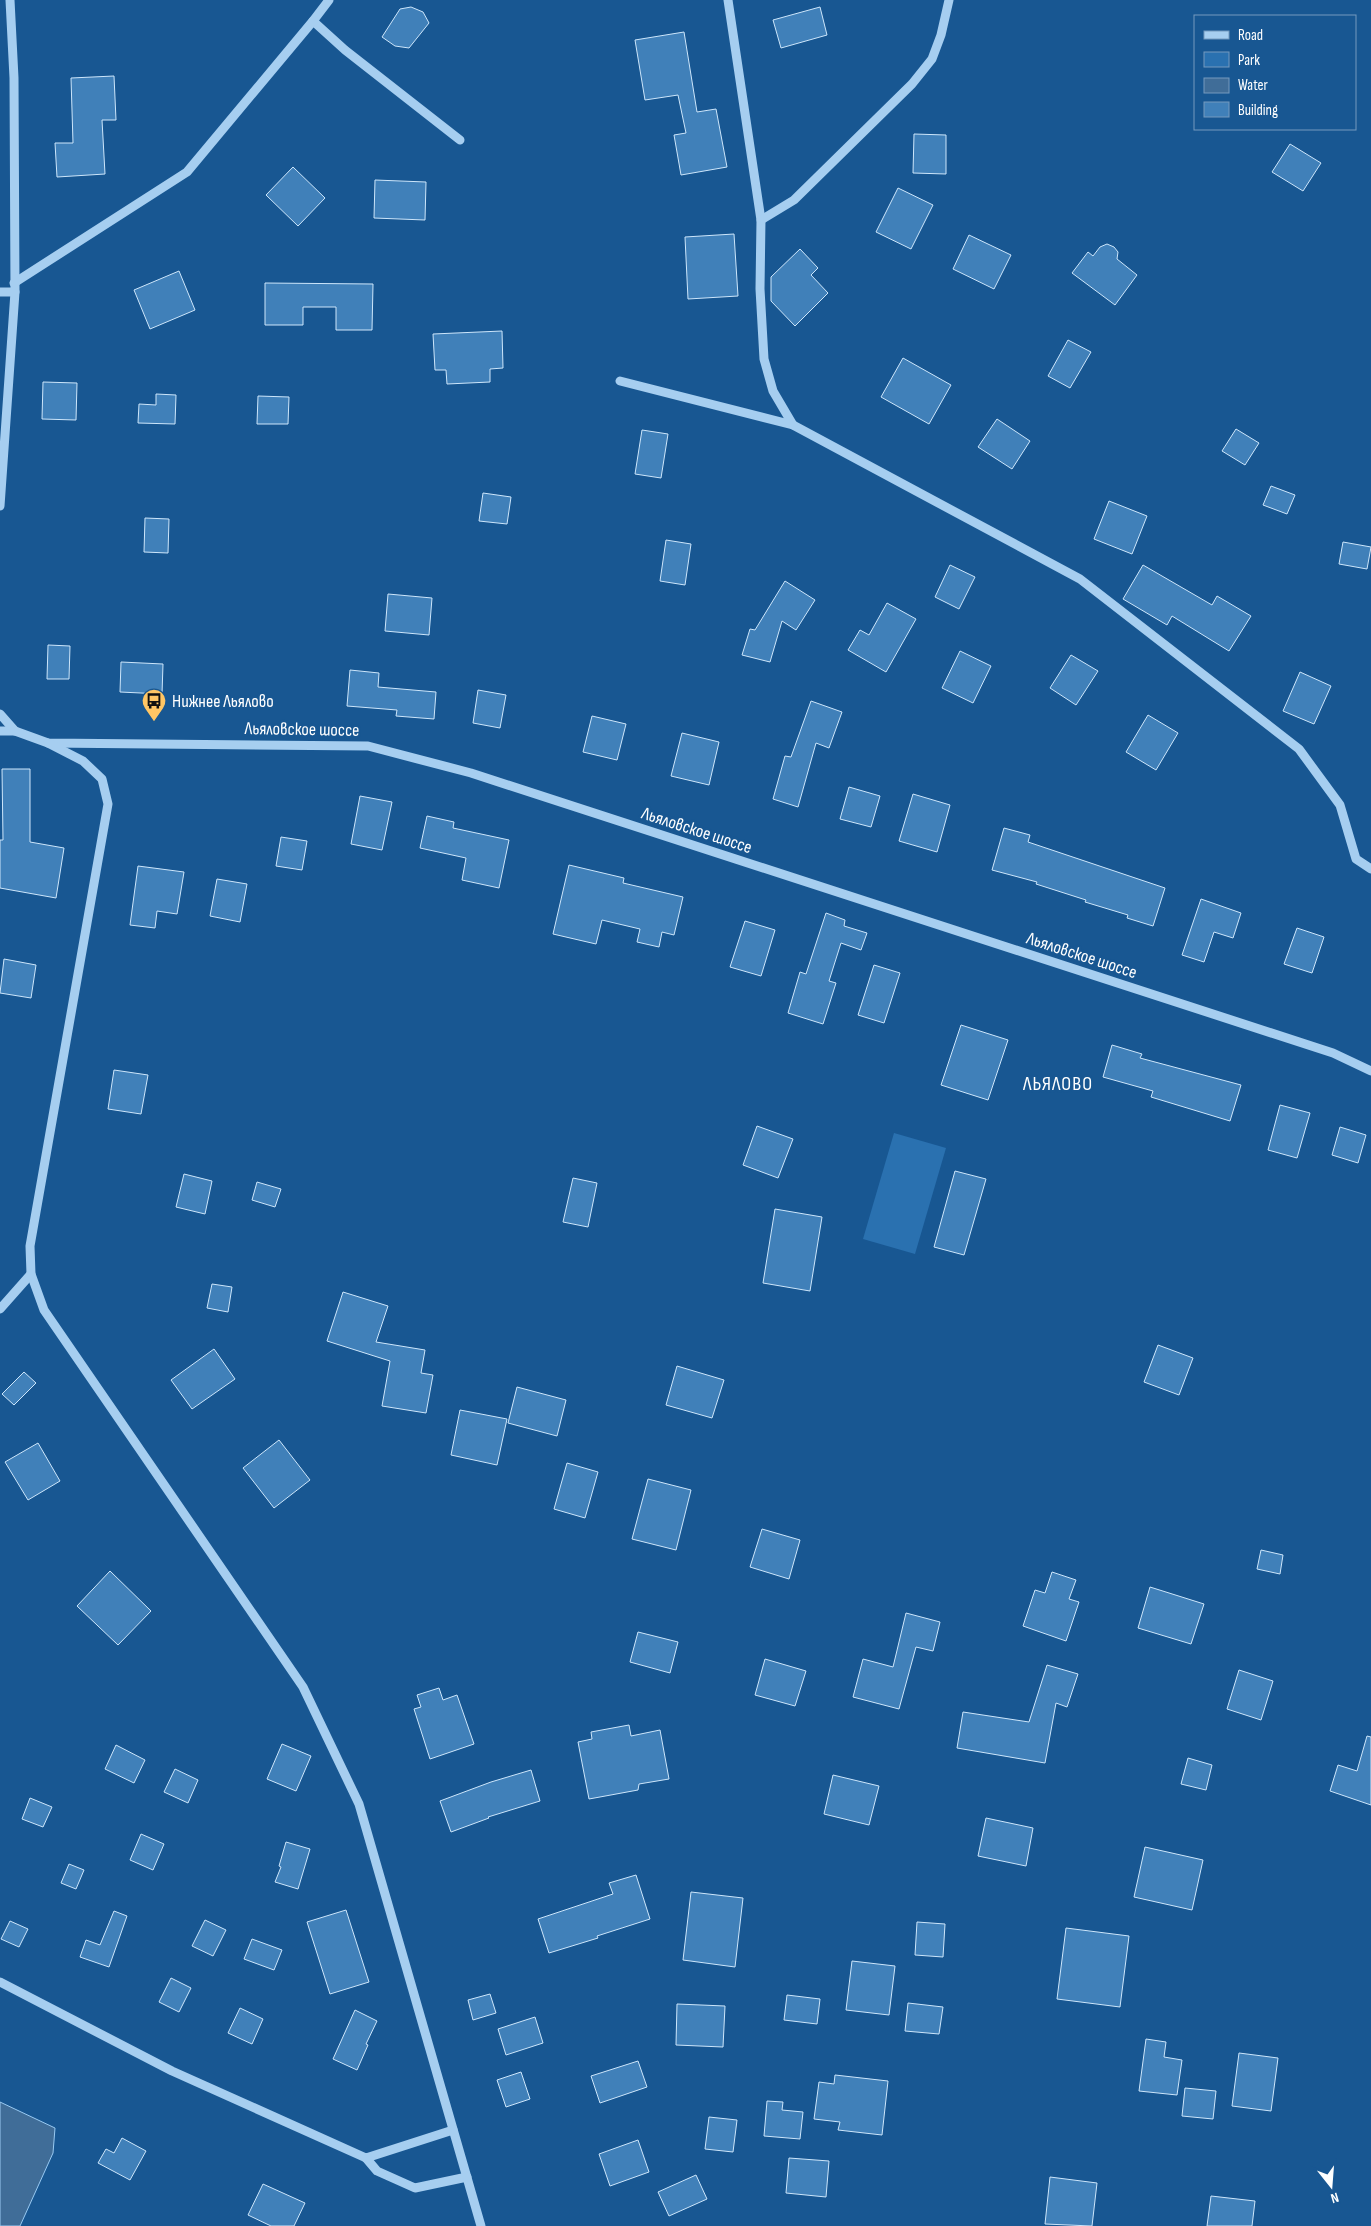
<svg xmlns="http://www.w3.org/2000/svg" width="1371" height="2226" font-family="'Sofia Sans Condensed',sans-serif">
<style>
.green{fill:#2a71b0}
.water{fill:#406d98;stroke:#99caf2}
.building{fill:#4080b9;stroke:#cde6fb}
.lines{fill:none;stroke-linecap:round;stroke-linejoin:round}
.minor{stroke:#a6cef0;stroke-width:9}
.labels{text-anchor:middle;stroke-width:5;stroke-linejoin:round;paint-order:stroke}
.poi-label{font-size:18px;fill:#fff;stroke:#185792;text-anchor:start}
.street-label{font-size:18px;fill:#fff;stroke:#185792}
.quarter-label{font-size:20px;letter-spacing:1px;fill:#fff;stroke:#185792}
</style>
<rect width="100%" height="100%" fill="#185792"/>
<!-- green -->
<polygon class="green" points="894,1133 946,1148 915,1254 863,1239"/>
<!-- water -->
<polygon class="water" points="0,2102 55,2128 53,2153 20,2226 0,2226"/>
<!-- building -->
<g class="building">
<polygon points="411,7 423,12 429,23 409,48 395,46 382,37 400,9"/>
<polygon points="820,7 827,35 781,48 773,20"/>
<polygon points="684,32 697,112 716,109 727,167 681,175 674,135 686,133 678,95 645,100 635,40"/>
<polygon points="114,76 116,120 102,120 105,174 57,177 55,143 73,143 71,78"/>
<polygon points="914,134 946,135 946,174 913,173"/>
<polygon points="1290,144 1321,163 1303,191 1272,172"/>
<polygon points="293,167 325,198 298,226 266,195"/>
<polygon points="375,180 426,182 425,220 374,218"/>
<polygon points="898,188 933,205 911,249 876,232"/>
<polygon points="734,234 738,296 688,299 685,237"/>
<polygon points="969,235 1011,255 994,289 953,269"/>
<polygon points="1107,244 1114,247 1118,252 1117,259 1137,275 1115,305 1072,273 1088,252 1093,256 1100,247"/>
<polygon points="800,249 818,268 811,275 828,293 795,326 771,301 771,277"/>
<polygon points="179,271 195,310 150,329 134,290"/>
<polygon points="265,283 373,284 372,330 336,330 336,307 303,307 303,325 265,325"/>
<polygon points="502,331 503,368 490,369 490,382 447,384 446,370 435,370 433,334"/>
<polygon points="1068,340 1091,352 1070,388 1048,376"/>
<polygon points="903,358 951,385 929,424 881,397"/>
<polygon points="43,382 77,383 76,420 42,419"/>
<polygon points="156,394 176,395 175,424 138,423 139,404 156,405"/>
<polygon points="258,396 289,397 288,424 257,424"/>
<polygon points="997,419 1030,441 1012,469 978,447"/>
<polygon points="1236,429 1259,443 1245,465 1222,451"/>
<polygon points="642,430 668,434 661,478 635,474"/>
<polygon points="1271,486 1295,495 1287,514 1263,505"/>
<polygon points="483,493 511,497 507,524 479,521"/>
<polygon points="1109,501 1147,516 1132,554 1094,539"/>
<polygon points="145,518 169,519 168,553 144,552"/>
<polygon points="666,540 691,544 685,585 660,581"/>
<polygon points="1343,542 1371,547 1367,569 1339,564"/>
<polygon points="950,565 975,577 959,609 935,597"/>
<polygon points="1143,565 1212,605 1217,596 1251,616 1229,651 1172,616 1167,625 1123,599"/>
<polygon points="785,581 815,600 796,630 782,621 770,662 742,655 750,629 755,630"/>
<polygon points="388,594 432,598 429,635 385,631"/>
<polygon points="887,603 916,619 886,672 848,650 860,630 869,635"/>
<polygon points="48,645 70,646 69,679 47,679"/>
<polygon points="960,651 991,666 973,703 942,688"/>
<polygon points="1071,655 1098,671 1076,705 1050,688"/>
<polygon points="121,662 163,664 162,694 120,692"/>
<polygon points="350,670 379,673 378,687 436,692 434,719 396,716 397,710 347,706"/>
<polygon points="1300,672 1331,686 1314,724 1283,711"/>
<polygon points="478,690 506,695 500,728 473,723"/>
<polygon points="811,701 842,712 829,748 816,743 798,807 773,799 785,756 791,757"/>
<polygon points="1148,715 1178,733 1156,770 1126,752"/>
<polygon points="592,716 626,724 617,760 583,752"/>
<polygon points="682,733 719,742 709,785 671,776"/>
<polygon points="2,769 30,769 30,842 64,848 56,898 0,888 0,840 3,840"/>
<polygon points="849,787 880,796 871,827 840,819"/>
<polygon points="913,794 950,805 937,852 899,841"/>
<polygon points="360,796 392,802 382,850 351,844"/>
<polygon points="427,816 454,822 453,828 509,840 499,888 462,880 466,858 420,848"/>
<polygon points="1004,828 1030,835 1028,842 1165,888 1153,926 1127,918 1128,915 1085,902 1086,900 1036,884 1037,882 992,870"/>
<polygon points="281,837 307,841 302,870 276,866"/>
<polygon points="569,865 624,878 623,883 683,897 674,935 662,932 659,947 637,942 640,929 602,920 596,944 553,934"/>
<polygon points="138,866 184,872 177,914 157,911 155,928 130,925"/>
<polygon points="217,879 247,884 240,922 210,916"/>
<polygon points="1201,899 1241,913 1233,938 1214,932 1204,962 1182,955"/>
<polygon points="826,913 845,920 844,926 867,933 861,950 841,943 829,981 836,983 823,1024 788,1013 800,972 806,974"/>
<polygon points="745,921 775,930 761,976 730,967"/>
<polygon points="1297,928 1324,937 1312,973 1284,964"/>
<polygon points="4,959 36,965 31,998 0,993"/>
<polygon points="874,965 900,973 884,1023 858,1015"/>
<polygon points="961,1025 1008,1040 988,1100 941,1085"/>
<polygon points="1112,1045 1142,1054 1140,1058 1241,1085 1230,1121 1151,1097 1153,1091 1103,1077"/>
<polygon points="114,1070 148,1075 141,1114 108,1109"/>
<polygon points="1280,1105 1310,1113 1297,1158 1268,1150"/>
<polygon points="757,1126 793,1139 778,1178 743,1165"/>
<polygon points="1340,1127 1366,1135 1358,1163 1332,1155"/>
<polygon points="955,1171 986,1179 964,1255 934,1247"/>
<polygon points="184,1174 212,1181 205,1214 176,1207"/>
<polygon points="573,1178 597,1183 588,1227 563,1222"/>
<polygon points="257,1182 281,1189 275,1207 252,1200"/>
<polygon points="775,1209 822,1217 810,1291 763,1283"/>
<polygon points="212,1284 232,1287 228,1312 207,1308"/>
<polygon points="343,1292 388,1306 376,1342 425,1350 421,1373 433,1375 426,1413 382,1406 390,1361 327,1341"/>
<polygon points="1158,1345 1193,1358 1179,1395 1144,1382"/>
<polygon points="214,1349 235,1379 192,1409 171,1380"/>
<polygon points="677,1366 724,1380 712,1418 666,1405"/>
<polygon points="24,1372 36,1383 14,1405 2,1394"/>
<polygon points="517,1387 566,1400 557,1436 508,1423"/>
<polygon points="460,1410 507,1419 497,1465 451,1455"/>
<polygon points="279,1440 310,1480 274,1508 243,1468"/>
<polygon points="38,1443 60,1481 28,1500 5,1462"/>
<polygon points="567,1463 598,1472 585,1518 554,1509"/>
<polygon points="648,1479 691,1490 676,1550 632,1539"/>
<polygon points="762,1529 800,1540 789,1579 750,1567"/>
<polygon points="1261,1550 1283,1555 1280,1574 1257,1569"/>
<polygon points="110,1571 151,1611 118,1645 77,1606"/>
<polygon points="1052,1572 1076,1580 1069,1599 1079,1602 1066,1641 1023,1626 1035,1590 1045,1593"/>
<polygon points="1150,1587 1204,1604 1191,1644 1138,1628"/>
<polygon points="906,1613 940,1622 933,1651 916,1647 899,1709 853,1697 863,1659 893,1667"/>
<polygon points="638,1632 678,1642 670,1673 630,1662"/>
<polygon points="765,1659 806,1671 795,1706 755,1695"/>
<polygon points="1047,1665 1078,1674 1067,1707 1056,1703 1045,1763 957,1748 963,1712 1029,1722"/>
<polygon points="1239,1670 1273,1681 1261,1720 1227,1709"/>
<polygon points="439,1688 443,1700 457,1695 474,1744 430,1759 414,1709 421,1707 417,1695"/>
<polygon points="629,1725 631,1736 660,1730 669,1779 639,1784 638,1790 589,1799 578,1742 592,1739 591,1732"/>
<polygon points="1367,1736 1371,1737 1371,1805 1330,1791 1338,1765 1357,1771"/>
<polygon points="282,1744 311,1756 296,1791 267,1779"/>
<polygon points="116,1745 145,1760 134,1783 105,1769"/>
<polygon points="1188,1758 1212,1765 1206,1790 1181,1784"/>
<polygon points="175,1769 198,1780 188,1803 164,1792"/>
<polygon points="531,1770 540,1801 488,1817 489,1818 451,1832 440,1801 491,1782"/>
<polygon points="833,1775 879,1786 869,1825 824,1814"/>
<polygon points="30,1798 52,1807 43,1827 22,1819"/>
<polygon points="986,1818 1033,1828 1026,1866 978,1856"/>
<polygon points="141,1834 164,1844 153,1870 130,1860"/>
<polygon points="286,1842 310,1849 298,1889 275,1882 281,1867 279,1866"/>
<polygon points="1145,1847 1203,1860 1192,1910 1134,1897"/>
<polygon points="69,1864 84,1870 76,1889 61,1883"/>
<polygon points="636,1875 650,1919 597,1936 598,1938 549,1953 538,1919 613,1894 609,1883"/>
<polygon points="691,1892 743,1898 735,1967 683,1960"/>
<polygon points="346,1910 369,1982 330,1994 307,1922"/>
<polygon points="114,1911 127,1916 109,1967 80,1957 86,1940 100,1945"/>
<polygon points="205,1920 226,1930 213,1956 192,1946"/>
<polygon points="10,1921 28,1929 19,1947 1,1939"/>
<polygon points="917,1922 945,1924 943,1957 915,1955"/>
<polygon points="1066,1928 1129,1936 1120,2007 1057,1999"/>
<polygon points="252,1939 282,1950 274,1970 244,1959"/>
<polygon points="852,1961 895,1966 889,2015 846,2010"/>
<polygon points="171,1978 191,1988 179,2012 159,2002"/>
<polygon points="490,1994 496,2013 473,2020 468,2000"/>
<polygon points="787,1995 820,1999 817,2024 784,2020"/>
<polygon points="908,2003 943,2007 939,2034 905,2031"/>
<polygon points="677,2004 725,2006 723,2047 676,2045"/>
<polygon points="240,2008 263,2019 252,2044 228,2033"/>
<polygon points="355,2010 377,2021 366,2044 368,2045 357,2070 333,2059"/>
<polygon points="535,2017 543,2043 506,2055 498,2029"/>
<polygon points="1146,2039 1166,2042 1164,2057 1182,2060 1177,2095 1139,2091"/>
<polygon points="1239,2053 1278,2058 1271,2111 1232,2106"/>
<polygon points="638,2061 647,2087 600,2103 591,2076"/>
<polygon points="521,2072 530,2099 506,2107 497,2080"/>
<polygon points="835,2075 888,2081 882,2135 838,2130 840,2122 814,2119 819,2082 834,2084"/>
<polygon points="1185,2088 1216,2091 1213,2119 1182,2116"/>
<polygon points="767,2101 783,2102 782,2110 803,2112 800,2139 764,2136"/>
<polygon points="709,2117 737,2120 733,2152 705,2149"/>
<polygon points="122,2138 146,2151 130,2180 98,2163 106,2149 114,2153"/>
<polygon points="638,2140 649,2172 610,2186 599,2154"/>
<polygon points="789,2158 829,2161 826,2197 786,2193"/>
<polygon points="696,2175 707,2199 669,2216 658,2192"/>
<polygon points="1050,2177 1097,2183 1092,2226 1045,2224"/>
<polygon points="263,2184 305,2203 294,2226 271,2226 248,2215"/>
<polygon points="1211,2196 1255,2201 1252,2226 1207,2226"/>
</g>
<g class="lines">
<!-- minor -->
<g class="minor">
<polyline points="728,0 761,220 760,289 764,359 773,391 793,425"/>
<polyline points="313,21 345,50 460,140"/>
<polyline points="761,220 794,200 912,84 932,59 941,35 949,0"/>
<polyline points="14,283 187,172 313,21 329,0"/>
<polyline points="0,292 15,292"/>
<polyline points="620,381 793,425 1080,579 1299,749 1340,805 1356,859 1371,869"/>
<polyline points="0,506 15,292 14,78 10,0"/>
<polyline points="0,714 15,731 48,743 368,746 471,773 1333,1053 1371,1071"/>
<polyline points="0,731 15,731"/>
<polyline points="48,743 83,761 102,779 108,804 30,1246 31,1274 44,1310 303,1687 359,1804 481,2226"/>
<polyline points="0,1309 31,1274"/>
<polyline points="0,1982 172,2071 366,2158 453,2130"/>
<polyline points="366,2158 377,2171 415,2188 467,2177"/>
</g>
</g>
<!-- icons -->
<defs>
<symbol id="bus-pin" viewBox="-11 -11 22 30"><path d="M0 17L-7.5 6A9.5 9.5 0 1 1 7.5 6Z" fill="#ffc665" stroke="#185792"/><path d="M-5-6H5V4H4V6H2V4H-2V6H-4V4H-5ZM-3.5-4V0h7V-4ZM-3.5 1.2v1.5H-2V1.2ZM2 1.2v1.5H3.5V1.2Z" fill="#111"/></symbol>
</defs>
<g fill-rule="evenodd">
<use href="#bus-pin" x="140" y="687" width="28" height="38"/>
</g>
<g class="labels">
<!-- poi labels -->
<g class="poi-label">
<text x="172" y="707">Нижнее Льялово</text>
</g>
<!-- street labels -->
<g class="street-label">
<text transform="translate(302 729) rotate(1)" y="6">Льяловское шоссе</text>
<text transform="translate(697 830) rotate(18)" y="6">Льяловское шоссе</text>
<text transform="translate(1082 955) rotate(18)" y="6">Льяловское шоссе</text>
</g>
<!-- quarter labels -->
<g class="quarter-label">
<text x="1058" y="1090">ЛЬЯЛОВО</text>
</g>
</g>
<!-- legend -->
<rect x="1194" y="15" width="162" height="115" fill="#185792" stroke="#749abe"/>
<rect x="1204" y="31" width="25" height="8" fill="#a6cef0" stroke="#749abe"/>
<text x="1238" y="40" font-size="15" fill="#ffffff">Road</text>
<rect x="1204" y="52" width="25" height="15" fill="#2a71b0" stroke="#749abe"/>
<text x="1238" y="65" font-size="15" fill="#ffffff">Park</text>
<rect x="1204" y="78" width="25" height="15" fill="#406d98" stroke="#749abe"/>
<text x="1238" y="90" font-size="15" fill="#ffffff">Water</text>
<rect x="1204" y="102" width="25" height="15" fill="#4080b9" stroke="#749abe"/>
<text x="1238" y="115" font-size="15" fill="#ffffff">Building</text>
<!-- north arrow -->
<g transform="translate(1331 2186) rotate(163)" stroke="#185792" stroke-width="4" paint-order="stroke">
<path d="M0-4L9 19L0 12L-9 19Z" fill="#ffffff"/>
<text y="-8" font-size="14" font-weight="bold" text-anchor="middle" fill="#ffffff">N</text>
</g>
</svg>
